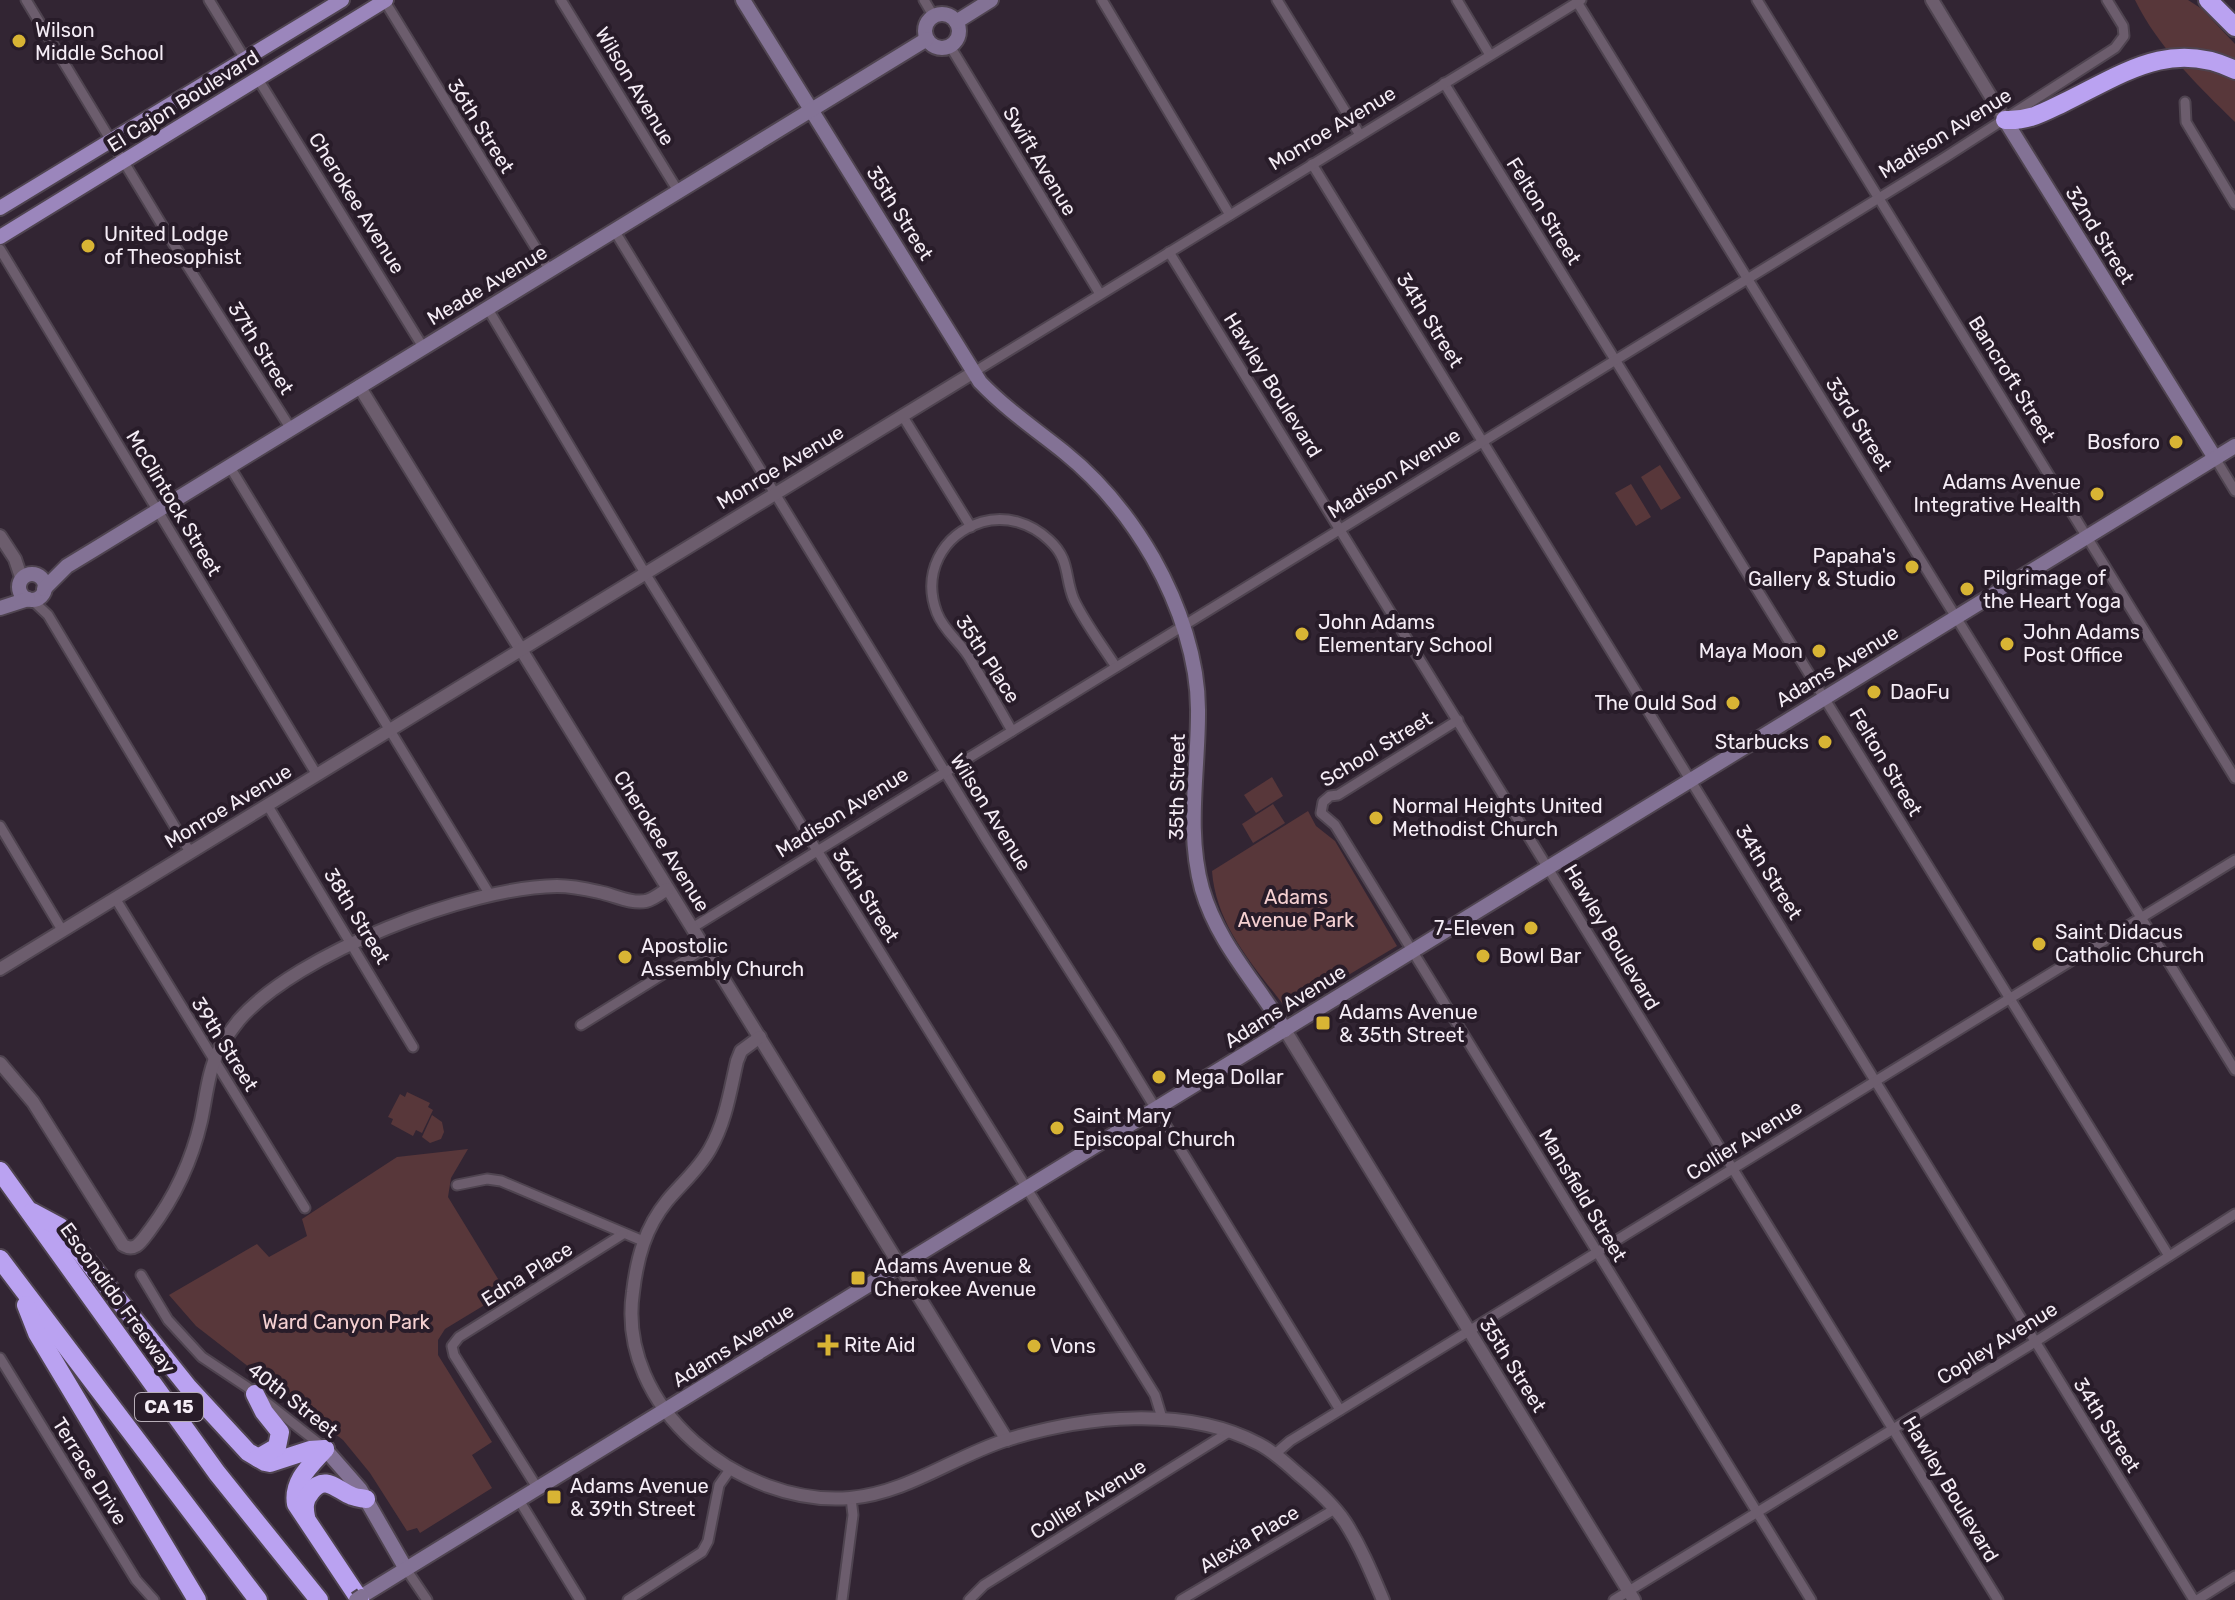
<svg xmlns="http://www.w3.org/2000/svg" width="2235" height="1600" font-family="Rubik,sans-serif">
<style>
.green{fill:#58373a}
.lines{fill:none;stroke-linecap:round;stroke-linejoin:round}
.minor-casing{stroke:#4f4450;stroke-width:13}
.tertiary-casing{stroke:#4f4450;stroke-width:16}
.secondary-casing{stroke:#4f4450;stroke-width:18}
.primary-casing{stroke:#4f4450;stroke-width:18}
.motorway-casing{stroke:#4f4450;stroke-width:22}
.minor{stroke:#6c5d6d;stroke-width:9}
.tertiary{stroke:#6c5d6d;stroke-width:12}
.secondary{stroke:#837295;stroke-width:14}
.primary{stroke:#9b86bc;stroke-width:14}
.motorway{stroke:#baa2f1;stroke-width:18}
.secondary-bridge-casing{stroke:#4f4450;stroke-width:18;stroke-linecap:butt}
.secondary-bridge{stroke:#837295;stroke-width:14}
.poi-dot{fill:#d8b434;stroke:#281c29;stroke-width:3}
.labels{text-anchor:middle;stroke-width:8;stroke-linejoin:round;paint-order:stroke}
.shield{fill:#281c29;stroke:#b8aeb8;stroke-width:2}
.shield-label{font-size:18px;font-weight:bold;fill:#f5edf6}
.poi-label{font-size:20px;fill:#f5edf6;stroke:#281c29;text-anchor:start}
.street-label{font-size:20px;fill:#f5edf6;stroke:#281c29}
.park-label{font-size:20px;fill:#f5d0d1;stroke:#281c29}
</style>
<rect width="100%" height="100%" fill="#322533"/>
<!-- green -->
<g class="green">
<path d="M2135 0H2188L2202 9 2235 44V122C2198 86 2158 47 2135 0Z"/>
<polygon points="1660,465 1681,498 1661,510 1641,477"/>
<polygon points="1631,484 1651,517 1636,526 1615,493"/>
<polygon points="1272,777 1283,796 1256,813 1244,795"/>
<polygon points="1273,804 1285,823 1253,843 1242,824"/>
<path d="M1308 811 1316 826 1335 841 1397 946 1288 1011C1256 968 1216 927 1212 871Z"/>
<polygon points="407,1092 430,1103 428,1107 433,1110 422,1133 416,1130 413,1136 391,1124 393,1119 388,1117 400,1094 405,1097"/>
<polygon points="432,1115 442,1122 444,1132 441,1139 430,1143 422,1137"/>
<polygon points="468,1149 451,1178 448,1197 506,1292 445,1329 438,1340 438,1355 492,1442 472,1455 492,1488 420,1533 417,1528 407,1531 370,1473 343,1440 196,1326 169,1295 257,1244 269,1257 307,1236 302,1219 397,1157"/>
</g>
<g class="lines">
<defs>
<g id="minor">
<polyline points="26,0 168,235 291,429"/>
<polyline points="209,0 245,59"/>
<polyline points="384,0 550,271"/>
<polyline points="561,0 678,191"/>
<polyline points="924,0 934,17"/>
<polyline points="1102,0 1230,215"/>
<polyline points="1277,0 1360,135"/>
<polyline points="1457,0 1490,55"/>
<polyline points="1757,0 2235,778"/>
<polyline points="1577,2 2235,1070"/>
<polyline points="950,46 1100,294"/>
<polyline points="258,79 423,347"/>
<polyline points="1444,83 2169,1256"/>
<polyline points="2185,102 2186,122 2235,204"/>
<polyline points="1312,164 2194,1600"/>
<polyline points="614,230 986,839 1115,1042 1340,1410"/>
<polyline points="0,249 317,775"/>
<polyline points="1169,252 1998,1600"/>
<polyline points="488,309 645,573 1155,1395 1162,1418"/>
<polyline points="974,372 1581,0"/>
<polyline points="902,415 971,527"/>
<polyline points="2215,458 2235,491"/>
<polyline points="230,467 490,895"/>
<polyline points="32,600 48,615 190,852"/>
<polyline points="1458,720 1338,795 1330,796 1323,802 1321,813 1335,825 1811,1600"/>
<path d="M1012 731C998 706 984 682 969 657 960 642 944 631 937 613 922 574 941 535 982 522 1006 515 1031 523 1049 540 1071 560 1064 577 1074 600 1085 623 1102 645 1116 667"/>
<polyline points="268,806 413,1047"/>
<polyline points="0,826 62,930"/>
<polyline points="115,898 305,1208"/>
<polyline points="692,928 1944,158 2115,48 2124,36 2123,26 2107,0"/>
<polyline points="581,1025 705,948"/>
<polyline points="457,1185 487,1179 501,1181 643,1241"/>
<polyline points="141,1275 168,1320 202,1357 247,1387 322,1446"/>
<polyline points="0,1358 136,1580 154,1600"/>
<polyline points="1275,1454 1290,1441 2235,860"/>
<polyline points="538,1489 454,1355 452,1346 459,1337 623,1234"/>
<polyline points="519,1500 580,1600"/>
<polyline points="406,1569 427,1600"/>
<polyline points="628,1600 702,1552 708,1541 719,1485 731,1468"/>
<polyline points="842,1600 853,1515 851,1498"/>
<polyline points="969,1600 984,1585 1229,1432"/>
<polyline points="1181,1600 1335,1509"/>
<polyline points="1614,1600 2035,1342 2235,1214"/>
<polyline points="2197,1600 2235,1576"/>
</g>
<g id="tertiary">
<polyline points="1932,0 2005,120"/>
<polyline points="359,386 1007,1440"/>
<polyline points="0,536 15,559 22,580"/>
<polyline points="0,969 974,372"/>
<polyline points="1285,1030 1634,1600"/>
<path d="M760 1037 741 1051 737 1061C730 1091 726 1121 710 1149 699 1169 681 1184 667 1201 645 1228 637 1258 633 1292 616 1408 741 1507 850 1498 907 1493 953 1457 1006 1440 1084 1416 1185 1405 1259 1444 1274 1452 1286 1463 1298 1474 1315 1488 1333 1504 1345 1522 1361 1547 1372 1574 1383 1600"/>
<path d="M0 1063 33 1102 123 1245C136 1253 142 1240 150 1230 174 1198 192 1160 201 1121 206 1098 208 1071 219 1050 223 1041 232 1029 239 1020 297 953 469 887 557 886 571 886 586 889 599 892 614 895 631 904 646 901 654 899 661 893 667 889"/>
</g>
<g id="secondary">
<path d="M743 0 980 382C1006 409 1035 429 1064 452 1100 481 1130 518 1153 558 1179 604 1199 661 1198 714 1198 772 1186 832 1202 889 1218 944 1257 983 1285 1030"/>
<circle cx="942" cy="31" r="17"/>
<polyline points="956,22 991,0"/>
<polyline points="2005,120 2215,458"/>
<circle cx="32" cy="587" r="13"/>
<polyline points="44,589 67,566 95,549 927,39"/>
<polyline points="0,608 28,599"/>
<polyline points="325,1449 360,1489 406,1569"/>
<polyline points="362,1596 2235,446"/>
</g>
<g id="primary">
<polyline points="0,208 342,0"/>
<polyline points="0,237 386,0"/>
</g>
<g id="motorway">
<polyline points="2208,0 2235,27"/>
<path d="M2005 120C2029 121 2042 113 2063 103 2121 75 2170 38 2235 70"/>
<polyline points="0,1171 217,1473 319,1600"/>
<polyline points="32,1212 60,1227 188,1387 248,1452 265,1462 270,1463 310,1450 325,1449"/>
<polyline points="0,1259 258,1600"/>
<polyline points="26,1305 37,1333 197,1600"/>
<polyline points="255,1394 264,1412 280,1432 277,1447 258,1458"/>
<path d="M325 1449C311 1465 292 1481 296 1504L360 1600"/>
<path d="M306 1517C304 1507 304 1500 311 1492 325 1473 338 1491 352 1496 357 1498 361 1498 366 1499"/>
</g>
</defs>
<!-- minor casing -->
<use href="#minor" class="minor-casing"/>
<!-- tertiary casing -->
<use href="#tertiary" class="tertiary-casing"/>
<!-- secondary casing -->
<use href="#secondary" class="secondary-casing"/>
<!-- primary casing -->
<use href="#primary" class="primary-casing"/>
<!-- motorway casing -->
<use href="#motorway" class="motorway-casing"/>
<!-- minor -->
<use href="#minor" class="minor"/>
<!-- tertiary -->
<use href="#tertiary" class="tertiary"/>
<!-- secondary -->
<use href="#secondary" class="secondary"/>
<!-- primary -->
<use href="#primary" class="primary"/>
<!-- motorway -->
<use href="#motorway" class="motorway"/>
<defs>
<polyline id="secondary-bridge" points="356,1600 362,1596"/>
</defs>
<!-- secondary-bridge casing -->
<use href="#secondary-bridge" class="secondary-bridge-casing"/>
<!-- secondary-bridge -->
<use href="#secondary-bridge" class="secondary-bridge"/>
</g>
<!-- markers -->
<g class="poi-dot">
<circle cx="19" cy="41" r="8"/>
<circle cx="88" cy="246" r="8"/>
<circle cx="2176" cy="442" r="8"/>
<circle cx="2097" cy="494" r="8"/>
<circle cx="1912" cy="567" r="8"/>
<circle cx="1967" cy="589" r="8"/>
<circle cx="1302" cy="634" r="8"/>
<circle cx="2007" cy="644" r="8"/>
<circle cx="1819" cy="651" r="8"/>
<circle cx="1874" cy="692" r="8"/>
<circle cx="1733" cy="703" r="8"/>
<circle cx="1825" cy="742" r="8"/>
<circle cx="1376" cy="818" r="8"/>
<circle cx="1531" cy="928" r="8"/>
<circle cx="2039" cy="944" r="8"/>
<circle cx="1483" cy="956" r="8"/>
<circle cx="625" cy="957" r="8"/>
<rect x="1315" y="1015" width="16" height="16" rx="4"/>
<circle cx="1159" cy="1077" r="8"/>
<circle cx="1057" cy="1128" r="8"/>
<rect x="850" y="1270" width="16" height="16" rx="4"/>
<path d="M824 1333h8v8h8v8h-8v8h-8v-8h-8v-8h8z"/>
<circle cx="1034" cy="1346" r="8"/>
<rect x="546" y="1489" width="16" height="16" rx="4"/>
</g>
<g class="labels">
<!-- shield labels -->
<rect class="shield" x="135" y="1393" width="68" height="28" rx="6"/>
<g class="shield-label">
<text x="169" y="1413">CA 15</text>
</g>
<!-- poi labels -->
<g class="poi-label">
<text x="35" y="37">Wilson<tspan x="35" dy="23">Middle School</tspan></text>
<text x="104" y="241">United Lodge<tspan x="104" dy="23">of Theosophist</tspan></text>
<text x="2160" y="449" text-anchor="end">Bosforo</text>
<text x="2081" y="489" text-anchor="end">Adams Avenue<tspan x="2081" dy="23">Integrative Health</tspan></text>
<text x="1896" y="563" text-anchor="end">Papaha's<tspan x="1896" dy="23">Gallery &amp; Studio</tspan></text>
<text x="1983" y="585">Pilgrimage of<tspan x="1983" dy="23">the Heart Yoga</tspan></text>
<text x="1318" y="629">John Adams<tspan x="1318" dy="23">Elementary School</tspan></text>
<text x="2023" y="639">John Adams<tspan x="2023" dy="23">Post Office</tspan></text>
<text x="1803" y="658" text-anchor="end">Maya Moon</text>
<text x="1890" y="699">DaoFu</text>
<text x="1717" y="710" text-anchor="end">The Ould Sod</text>
<text x="1809" y="749" text-anchor="end">Starbucks</text>
<text x="1392" y="813">Normal Heights United<tspan x="1392" dy="23">Methodist Church</tspan></text>
<text x="1515" y="935" text-anchor="end">7-Eleven</text>
<text x="2055" y="939">Saint Didacus<tspan x="2055" dy="23">Catholic Church</tspan></text>
<text x="641" y="953">Apostolic<tspan x="641" dy="23">Assembly Church</tspan></text>
<text x="1499" y="963">Bowl Bar</text>
<text x="1339" y="1019">Adams Avenue<tspan x="1339" dy="23">&amp; 35th Street</tspan></text>
<text x="1175" y="1084">Mega Dollar</text>
<text x="1073" y="1123">Saint Mary<tspan x="1073" dy="23">Episcopal Church</tspan></text>
<text x="874" y="1273">Adams Avenue &amp;<tspan x="874" dy="23">Cherokee Avenue</tspan></text>
<text x="844" y="1352">Rite Aid</text>
<text x="1050" y="1353">Vons</text>
<text x="570" y="1493">Adams Avenue<tspan x="570" dy="23">&amp; 39th Street</tspan></text>
</g>
<!-- street labels -->
<g class="street-label">
<text transform="translate(635 86) rotate(59)" y="7">Wilson Avenue</text>
<text transform="translate(183 101) rotate(-32)" y="7">El Cajon Boulevard</text>
<text transform="translate(481 126) rotate(58)" y="7">36th Street</text>
<text transform="translate(1332 128) rotate(-31)" y="7">Monroe Avenue</text>
<text transform="translate(1945 133) rotate(-32)" y="7">Madison Avenue</text>
<text transform="translate(1040 161) rotate(59)" y="7">Swift Avenue</text>
<text transform="translate(357 203) rotate(58)" y="7">Cherokee Avenue</text>
<text transform="translate(1544 211) rotate(58)" y="7">Felton Street</text>
<text transform="translate(900 213) rotate(58)" y="7">35th Street</text>
<text transform="translate(2100 235) rotate(58)" y="7">32nd Street</text>
<text transform="translate(487 285) rotate(-31)" y="7">Meade Avenue</text>
<text transform="translate(1430 320) rotate(58)" y="7">34th Street</text>
<text transform="translate(261 348) rotate(58)" y="7">37th Street</text>
<text transform="translate(2012 379) rotate(58)" y="7">Bancroft Street</text>
<text transform="translate(1273 385) rotate(58)" y="7">Hawley Boulevard</text>
<text transform="translate(1859 424) rotate(58)" y="7">33rd Street</text>
<text transform="translate(780 467) rotate(-31)" y="7">Monroe Avenue</text>
<text transform="translate(1394 473) rotate(-32)" y="7">Madison Avenue</text>
<text transform="translate(174 503) rotate(59)" y="7">McClintock Street</text>
<text transform="translate(988 659) rotate(57)" y="7">35th Place</text>
<text transform="translate(1837 666) rotate(-31)" y="7">Adams Avenue</text>
<text transform="translate(1376 749) rotate(-31)" y="7">School Street</text>
<text transform="translate(1886 762) rotate(59)" y="7">Felton Street</text>
<text transform="translate(1177 787) rotate(-89)" y="7">35th Street</text>
<text transform="translate(228 806) rotate(-31)" y="7">Monroe Avenue</text>
<text transform="translate(842 812) rotate(-32)" y="7">Madison Avenue</text>
<text transform="translate(991 812) rotate(58)" y="7">Wilson Avenue</text>
<text transform="translate(662 841) rotate(58)" y="7">Cherokee Avenue</text>
<text transform="translate(1769 872) rotate(58)" y="7">34th Street</text>
<text transform="translate(866 895) rotate(58)" y="7">36th Street</text>
<text transform="translate(357 916) rotate(59)" y="7">38th Street</text>
<text transform="translate(1612 937) rotate(59)" y="7">Hawley Boulevard</text>
<text transform="translate(1285 1006) rotate(-32)" y="7">Adams Avenue</text>
<text transform="translate(225 1044) rotate(58)" y="7">39th Street</text>
<text transform="translate(1744 1140) rotate(-32)" y="7">Collier Avenue</text>
<text transform="translate(1583 1195) rotate(59)" y="7">Mansfield Street</text>
<text transform="translate(527 1274) rotate(-32)" y="7">Edna Place</text>
<text transform="translate(118 1298) rotate(54)" y="7">Escondido Freeway</text>
<text transform="translate(1997 1343) rotate(-32)" y="7">Copley Avenue</text>
<text transform="translate(733 1345) rotate(-32)" y="7">Adams Avenue</text>
<text transform="translate(1513 1365) rotate(58)" y="7">35th Street</text>
<text transform="translate(293 1400) rotate(38)" y="7">40th Street</text>
<text transform="translate(2107 1425) rotate(58)" y="7">34th Street</text>
<text transform="translate(90 1471) rotate(58)" y="7">Terrace Drive</text>
<text transform="translate(1951 1489) rotate(59)" y="7">Hawley Boulevard</text>
<text transform="translate(1088 1499) rotate(-32)" y="7">Collier Avenue</text>
<text transform="translate(1249 1539) rotate(-31)" y="7">Alexia Place</text>
</g>
<!-- park labels -->
<g class="park-label">
<text x="1296" y="904">Adams<tspan x="1296" dy="23">Avenue Park</tspan></text>
<text x="346" y="1329">Ward Canyon Park</text>
</g>
</g>
</svg>
